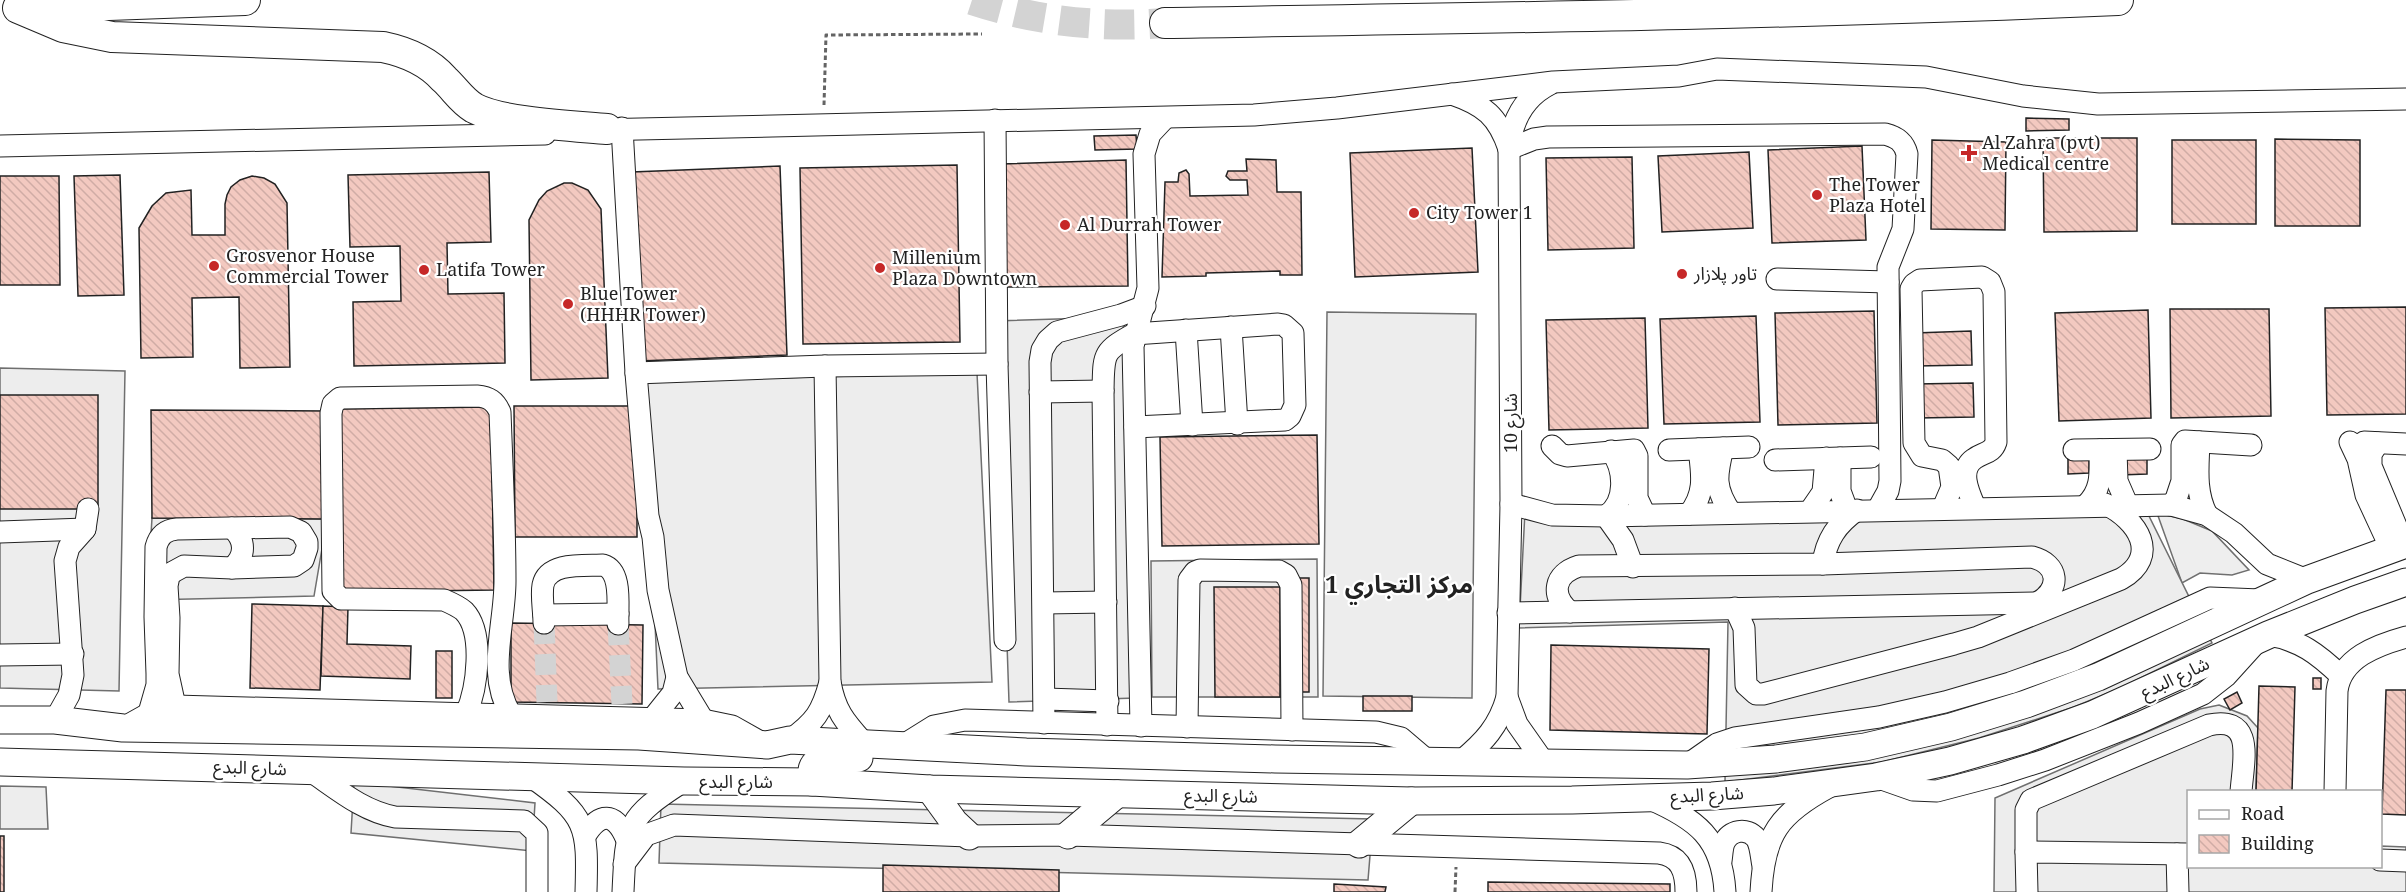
<svg xmlns="http://www.w3.org/2000/svg" width="2406" height="892" font-family="'Noto Serif','Noto Sans Arabic',serif">
<style>
.grass{fill:#eee;stroke:#6f6f6f;stroke-width:1.5}
.parking{fill:#ededed;stroke:#6f6f6f;stroke-width:1.5}
.building{fill:url(#building-back-hatch);stroke:#222;stroke-width:1.5}
.lines{fill:none;stroke-linecap:round;stroke-linejoin:round}
.minor-tunnel{stroke:#d3d3d3;stroke-width:21;stroke-dasharray:21 10;stroke-linecap:butt}
.highway-tunnel{stroke:#d3d3d3;stroke-width:30;stroke-dasharray:30 15;stroke-linecap:butt}
.minor-casing{stroke:#222;stroke-width:23}
.major-casing{stroke:#222;stroke-width:29}
.highway-casing{stroke:#222;stroke-width:32}
.path{stroke:#646464;stroke-width:3;stroke-dasharray:4.5 3;stroke-linecap:butt}
.minor{stroke:#fff;stroke-width:21}
.major{stroke:#fff;stroke-width:27}
.highway{stroke:#fff;stroke-width:30}
.poi-dot{fill:#c62828;stroke:#fff;stroke-width:2}
.labels{text-anchor:middle;stroke-width:4.5;stroke-linejoin:round;paint-order:stroke}
.poi-label{font-size:18px;fill:#222;stroke:#fff;text-anchor:start}
.street-label{font-size:18px;fill:#222;stroke:#fff}
.district-label{font-size:24px;font-weight:bold;fill:#222;stroke:#fff}
</style>
<defs>
<pattern id="building-back-hatch" width="6" height="6" patternUnits="userSpaceOnUse" patternTransform="scale(1.5)"><rect width="6" height="6" fill="#f3c9c0"/><path d="M-1 5l2 2M0 0l6 6M5-1l2 2" fill="none" stroke="#d0aca5"/></pattern>
</defs>
<rect width="100%" height="100%" fill="#fff"/>
<!-- grass -->
<polygon class="grass" points="2157,513 2183,519 2212,531 2249,570 2232,575 2200,573 2182,583"/>
<!-- parking -->
<g class="parking">
<polygon points="1327,312 1476,314 1472,698 1323,696"/>
<polygon points="1123,317 1136,698 1009,702 996,321"/>
<polygon points="0,368 125,371 119,691 0,688"/>
<polygon points="977,373 992,682 658,689 644,381"/>
<polygon points="2142,502 2212,643 2120,688 2074,707 1979,738 1882,762 1725,782 1728,622 1519,628 1525,511"/>
<polygon points="152,518 327,519 314,596 147,600"/>
<polygon points="1317,559 1318,697 1152,697 1151,561"/>
<polygon points="2219,705 2247,716 2258,728 2256,791 2188,792 2188,866 2380,866 2381,846 2406,847 2406,892 1994,892 1995,798 2200,709"/>
<polygon points="354,782 535,803 532,851 351,833"/>
<polygon points="0,786 46,787 48,829 0,829"/>
<polygon points="661,804 1373,819 1368,880 659,863"/>
</g>
<!-- building -->
<g class="building">
<polygon points="2026,118 2069,119 2069,130 2026,131"/>
<polygon points="1136,135 1137,149 1095,150 1094,136"/>
<polygon points="2043,138 2137,138 2137,231 2044,232"/>
<polygon points="2275,139 2360,140 2360,226 2275,226"/>
<polygon points="1932,140 2006,142 2005,230 1931,229"/>
<rect x="2172" y="140" width="84" height="84"/>
<polygon points="1862,146 1866,240 1772,243 1768,150"/>
<polygon points="1472,148 1478,272 1355,277 1350,153"/>
<polygon points="1749,152 1753,228 1662,232 1658,156"/>
<polygon points="1632,157 1634,248 1548,250 1546,158"/>
<polygon points="1246,159 1276,160 1277,192 1301,192 1302,275 1280,275 1280,271 1206,273 1206,276 1162,277 1165,182 1178,182 1179,173 1186,170 1189,174 1190,196 1248,195 1247,180 1230,180 1226,176 1228,171 1247,171"/>
<polygon points="1126,160 1128,286 1004,287 1001,164"/>
<polygon points="957,165 960,342 803,344 800,168"/>
<polygon points="780,166 787,355 640,361 632,172"/>
<polygon points="489,172 491,242 447,243 448,294 504,293 505,363 354,366 353,302 401,301 400,246 350,247 348,175"/>
<polygon points="120,175 124,295 78,296 74,176"/>
<polygon points="0,176 59,176 60,285 0,285"/>
<polygon points="252,176 264,178 275,184 287,203 290,367 240,368 239,297 192,298 193,357 141,358 139,228 152,206 166,193 191,190 192,235 225,235 225,204 227,195 231,187 240,180"/>
<polygon points="564,183 572,183 588,190 601,209 608,378 531,380 529,220 539,200 547,191"/>
<polygon points="2406,307 2406,414 2327,415 2325,308"/>
<polygon points="2170,309 2269,309 2271,416 2171,418"/>
<polygon points="2148,310 2151,418 2059,421 2055,313"/>
<polygon points="1874,311 1877,423 1778,425 1775,313"/>
<polygon points="1756,316 1760,422 1664,424 1660,319"/>
<polygon points="1645,318 1648,428 1549,430 1546,320"/>
<polygon points="1971,331 1972,365 1916,366 1915,333"/>
<polygon points="1973,383 1974,417 1918,418 1916,384"/>
<rect x="0" y="395" width="98" height="114"/>
<polygon points="514,406 637,406 637,537 515,537"/>
<polygon points="491,407 494,590 343,592 339,409"/>
<polygon points="151,410 327,411 327,519 152,518"/>
<polygon points="1317,435 1319,544 1162,546 1160,437"/>
<polygon points="2068,458 2089,458 2089,473 2068,474"/>
<polygon points="2119,458 2147,458 2147,474 2120,475"/>
<rect x="1297" y="578" width="12" height="114"/>
<polygon points="1214,587 1280,587 1280,697 1215,697"/>
<polygon points="252,604 323,606 320,690 250,688"/>
<polygon points="323,606 348,607 347,644 411,646 410,679 321,676"/>
<polygon points="511,623 643,625 642,704 511,702"/>
<polygon points="1551,645 1709,649 1707,734 1550,730"/>
<rect x="436" y="651" width="16" height="47"/>
<rect x="2313" y="678" width="8" height="11"/>
<polygon points="2259,686 2295,687 2292,792 2256,792"/>
<polygon points="2386,690 2406,690 2406,815 2382,814"/>
<polygon points="2237,692 2242,703 2230,710 2224,699"/>
<rect x="1363" y="696" width="49" height="15"/>
<rect x="0" y="836" width="4" height="56"/>
<polygon points="883,865 1059,870 1059,892 883,892"/>
<polygon points="1488,882 1670,884 1670,892 1488,892"/>
<polygon points="1334,884 1386,887 1385,892 1334,892"/>
</g>
<g class="lines">
<!-- minor-tunnel -->
<g class="minor-tunnel">
<polyline points="544,623 547,702"/>
<polyline points="618,624 622,704"/>
</g>
<!-- highway-tunnel -->
<path class="highway-tunnel" d="M972 0C1036 21 1098 28 1165 23"/>
<defs>
<g id="minor">
<path d="M1452 94C1484 105 1498 116 1509 149"/>
<polyline points="995,120 997,364 1005,640"/>
<polyline points="622,128 636,373 648,516 653,537 658,590 677,677 703,720"/>
<polyline points="594,130 1254,115 1337,108 1553,82 1679,76 1717,69 1926,77 2023,96 2098,104 2406,99"/>
<polyline points="0,146 545,134"/>
<path d="M1509 149 1534 139 1548 137 1885 134C1897 137 1904 142 1907 154L1903 229 1888 267 1890 481 1888 491 1878 509"/>
<polyline points="1777,279 1888,282"/>
<polyline points="1231,327 1237,424"/>
<polyline points="1186,330 1192,425"/>
<path d="M825 366 830 682C835 710 844 721 863 742"/>
<polyline points="636,373 825,366 997,364"/>
<polyline points="1040,392 1103,391"/>
<path d="M2199 442C2198 468 2195 492 2207 515"/>
<polyline points="2350,442 2358,459 2366,495 2391,549"/>
<polyline points="2364,442 2406,444"/>
<polyline points="2378,443 2371,454 2371,466 2399,533"/>
<polyline points="1552,446 1560,454 1567,456 1634,450 1637,456 1637,498 1645,515"/>
<path d="M1723 448C1716 476 1714 488 1731 513"/>
<polyline points="1669,450 1749,447"/>
<polyline points="2074,450 2150,449"/>
<polyline points="2116,450 2117,481 2127,504"/>
<path d="M1611 451C1625 469 1627 502 1606 516L1623 540 1633 567"/>
<polyline points="1840,458 1840,491 1847,510"/>
<polyline points="1775,460 1871,457"/>
<polyline points="1511,504 1552,515 1606,516 2171,505 2207,515 2234,533 2267,564 2307,580"/>
<path d="M2086 505C2103 490 2100 470 2100 450"/>
<polyline points="2171,505 2176,499 2182,481 2182,445 2185,441 2251,445"/>
<path d="M1943 508 1952 487 1949 466 1942 460 1922 456 1914 443 1911 289 1914 284 1920 280 1982 277 1990 282 1994 292 1996 442C1992 454 1983 452 1974 459 1958 470 1969 493 1975 507"/>
<polyline points="1810,511 1823,492 1826,458"/>
<path d="M1689 514C1706 493 1702 474 1699 449"/>
<polyline points="0,532 85,529"/>
<path d="M1823 564C1826 540 1837 524 1857 510"/>
<path d="M232 568C246 556 246 540 232 528"/>
<polyline points="1044,603 1106,602"/>
<path d="M1735 608 1744 628 1746 685 1756 694H1763L1954 644 1978 637 2121 579C2161 556 2138 520 2105 504"/>
<path d="M1570 612C1550 595 1554 574 1579 566L1823 564 2032 557C2059 564 2062 589 2037 603"/>
<polyline points="1508,613 2037,603 2050,605"/>
<polyline points="544,615 618,614"/>
<path d="M544 623C544 611 541 596 543 585 548 561 586 566 603 565 623 571 617 607 618 624"/>
<path d="M2268 635C2300 640 2318 654 2341 676"/>
<polyline points="0,655 73,654"/>
<polyline points="1507,697 1517,724 1543,761"/>
<polyline points="1045,699 1108,701"/>
<path d="M149 713 157 685V674L155 617 156 547C159 536 165 530 177 529L290 527 301 532 307 542V548L303 560 294 566 232 568 184 566 173 572 169 576 167 586 169 618 168 674 175 706"/>
<path d="M466 714C477 689 485 633 464 611 458 606 451 603 444 600L347 599H341L333 591 331 413 333 404 340 398 477 396C489 397 495 401 500 412 502 468 505 525 505 581 505 626 486 674 511 715"/>
<polyline points="653,718 673,693 677,677"/>
<polyline points="55,720 69,695 73,675 65,561 69,547 85,529 88,509"/>
<polyline points="1044,723 1040,362 1042,350 1048,340 1057,332 1121,315 1145,306"/>
<path d="M1107 725 1103 391C1104 355 1101 352 1134 334L1278 324 1284 325 1293 333 1295 405 1290 416 1285 420 1135 427"/>
<polyline points="1141,726 1133,346 1148,288 1144,154 1150,134 1165,118"/>
<polyline points="1187,727 1189,580 1195,572 1200,570 1279,571 1286,575 1291,585 1292,730"/>
<polyline points="123,728 148,714 175,706 703,720 732,726 764,744"/>
<path d="M790 740C815 722 822 712 830 682"/>
<polyline points="902,746 934,726 965,720 1376,732 1401,738 1428,761"/>
<path d="M1461 761C1484 742 1499 726 1507 697L1511 504 1509 149C1512 120 1524 97 1550 84"/>
<polyline points="1687,765 1717,744 1735,738 1879,717 1945,702 2010,683 2074,660 2210,598 2260,600"/>
<path d="M309 770C336 788 362 811 395 817L524 821 537 833V892"/>
<path d="M530 776C587 816 588 825 586 892"/>
<polyline points="1876,777 1913,790 1937,791 1998,775 2045,760 2139,723 2203,694 2226,676 2255,644"/>
<path d="M2335 792 2337 691C2341 658 2377 645 2406 637"/>
<path d="M1650 799C1696 819 1722 838 1725 892"/>
<path d="M585 836C599 812 615 812 626 838"/>
<path d="M2026 852V810L2031 800 2209 725C2256 715 2243 762 2241 792"/>
<polyline points="2177,854 2178,892"/>
<polyline points="2380,860 2406,861"/>
<path d="M1721 861C1722 855 1722 848 1724 843 1730 830 1747 827 1756 838 1761 845 1761 857 1763 866"/>
<path d="M624 864 646 835 674 825 969 836 1068 835 1659 853C1681 856 1686 872 1686 892"/>
<path d="M623 892C626 825 626 818 684 781"/>
<path d="M1761 892C1764 834 1779 814 1829 787"/>
<polyline points="2027,892 2026,852 2188,854"/>
</g>
<g id="major">
<polyline points="0,720 55,720 123,728 639,736 767,745 790,740 1026,752 1275,759 1687,765 1776,759 1865,747 1951,727 2026,704 2098,677 2307,580 2406,544"/>
<polyline points="0,762 684,781 812,782 930,789 1411,801 1572,800 1712,796 1774,791 1876,777 1950,761 2023,740 2092,715 2268,635 2355,600 2406,582"/>
<path d="M812 782C812 774 810 767 817 762L859 758"/>
<polyline points="930,789 954,822 969,836"/>
<polyline points="1068,835 1117,794"/>
<polyline points="1359,844 1411,801"/>
</g>
<g id="highway">
<path d="M18 8 63 27 112 37 383 47C407 52 428 61 444 79 455 89 461 100 474 108 502 123 574 126 607 129"/>
<polyline points="27,8 245,0"/>
<path d="M1165 23C1483 18 1800 14 2118 0"/>
</g>
</defs>
<!-- minor casing -->
<use href="#minor" class="minor-casing"/>
<!-- major casing -->
<use href="#major" class="major-casing"/>
<!-- highway casing -->
<use href="#highway" class="highway-casing"/>
<!-- path -->
<g class="path">
<polyline points="824,105 826,35 982,34"/>
<polyline points="1455,892 1456,867"/>
</g>
<!-- minor -->
<use href="#minor" class="minor"/>
<!-- major -->
<use href="#major" class="major"/>
<!-- highway -->
<use href="#highway" class="highway"/>
</g>
<!-- markers -->
<g class="poi-dot">
<path d="M1966 144h6v6h6v6h-6v6h-6v-6h-6v-6h6z"/>
<circle cx="1817" cy="195" r="6"/>
<circle cx="1414" cy="213" r="6"/>
<circle cx="1065" cy="225" r="6"/>
<circle cx="214" cy="266" r="6"/>
<circle cx="880" cy="268" r="6"/>
<circle cx="424" cy="270" r="6"/>
<circle cx="1682" cy="274" r="6"/>
<circle cx="568" cy="304" r="6"/>
</g>
<g class="labels">
<!-- poi labels -->
<g class="poi-label">
<text x="1982" y="149">Al Zahra (pvt)<tspan x="1982" dy="21">Medical centre</tspan></text>
<text x="1829" y="191">The Tower<tspan x="1829" dy="21">Plaza Hotel</tspan></text>
<text x="1426" y="219">City Tower 1</text>
<text x="1077" y="231">Al Durrah Tower</text>
<text x="226" y="262">Grosvenor House<tspan x="226" dy="21">Commercial Tower</tspan></text>
<text x="892" y="264">Millenium<tspan x="892" dy="21">Plaza Downtown</tspan></text>
<text x="436" y="276">Latifa Tower</text>
<text x="1694" y="280">تاور پلازار</text>
<text x="580" y="300">Blue Tower<tspan x="580" dy="21">(HHHR Tower)</tspan></text>
</g>
<!-- street labels -->
<g class="street-label">
<text transform="translate(1511 423) rotate(-90)" y="6">شارع 10</text>
<text transform="translate(2175 678) rotate(-25)" y="6">شارع البدع</text>
<text transform="translate(250 768) rotate(2)" y="6">شارع البدع</text>
<text x="736" y="788">شارع البدع</text>
<text transform="translate(1707 795) rotate(-3)" y="6">شارع البدع</text>
<text transform="translate(1221 796) rotate(1)" y="6">شارع البدع</text>
</g>
<!-- district labels -->
<g class="district-label">
<text x="1399" y="593">مركز التجاري 1</text>
</g>
</g>
<!-- legend -->
<rect x="2187" y="790" width="195" height="78" fill="#ffffff" stroke="#a7a7a7" stroke-width="1.5"/>
<rect x="2199" y="810" width="30" height="9" fill="#ffffff" stroke="#a7a7a7" stroke-width="1.5"/>
<text x="2241" y="820" font-size="18" fill="#222222">Road</text>
<rect x="2199" y="835" width="30" height="18" fill="url(#building-back-hatch)" stroke="#a7a7a7" stroke-width="1.5"/>
<text x="2241" y="850" font-size="18" fill="#222222">Building</text>
</svg>
